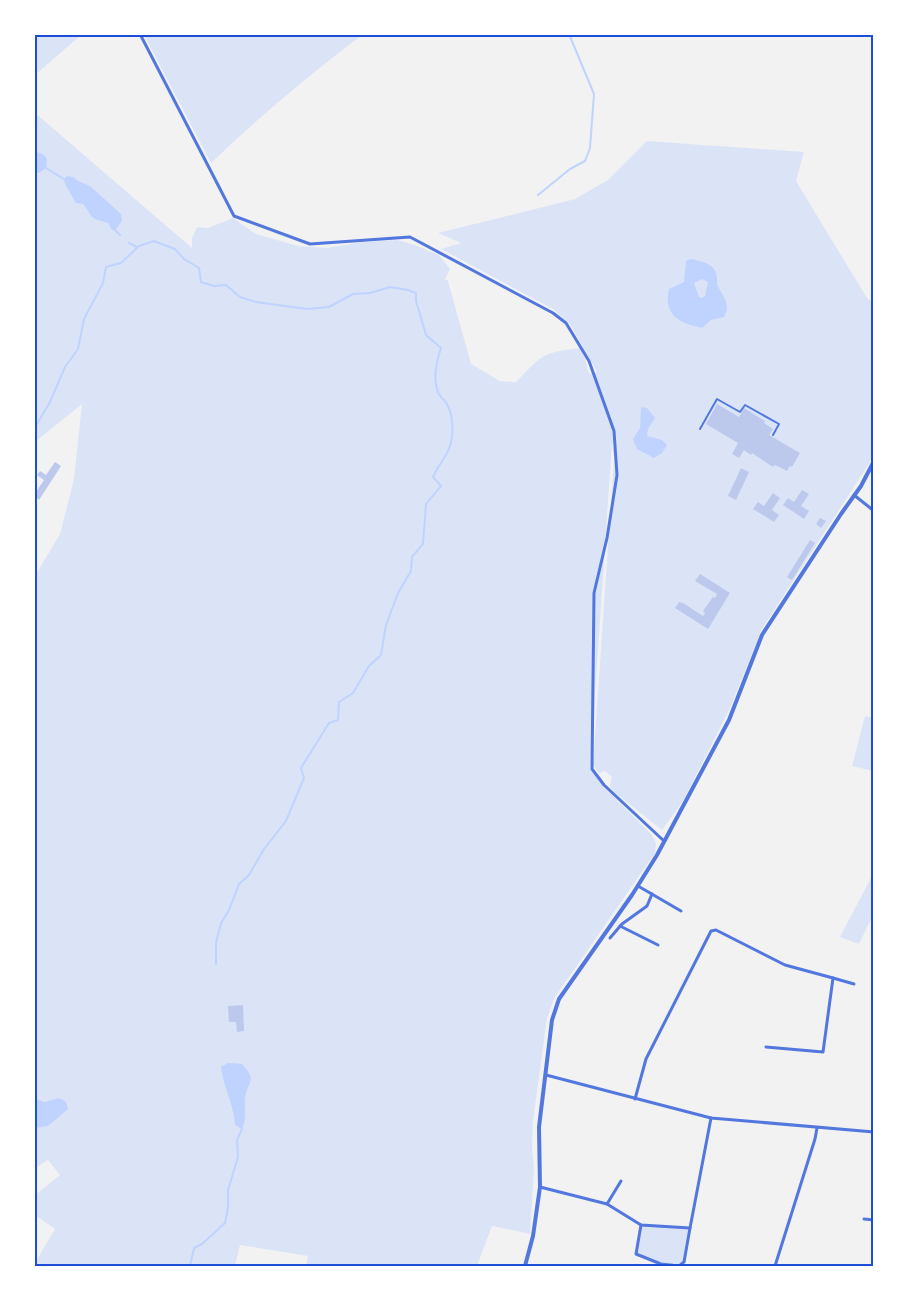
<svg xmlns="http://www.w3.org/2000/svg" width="908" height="1301" font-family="'Varela Round',sans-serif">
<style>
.green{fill:#dbe4f7}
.water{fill:#bfd3fe;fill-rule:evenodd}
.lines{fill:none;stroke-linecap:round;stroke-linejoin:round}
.stream{stroke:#bfd3fe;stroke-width:2}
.building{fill:#bdc9ec}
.pedestrian{stroke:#5277de;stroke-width:2}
.minor{stroke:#5277de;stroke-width:3}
.tertiary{stroke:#5277de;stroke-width:4}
.neatline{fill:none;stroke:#1d4ed8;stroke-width:2}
</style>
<rect width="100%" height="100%" fill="#f2f2f2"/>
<!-- green -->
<g class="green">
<polygon points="35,34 81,34 81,35 35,75"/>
<path d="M144 35H362C309 75 259 117 211 163Z"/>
<path d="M34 112 192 248V238L197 227 208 228 233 218 256 234 298 246 327 248 362 242 397 240 415 245 439 255 450 269 445 279 448 281 471 364 500 381 516 382C543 354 543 352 582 348L589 374 597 372 570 324 553 309 441 249 461 243 438 233 575 199 608 180 647 141 804 152 796 181 867 298 873 303 874 450 870 462 762 629 730 708 683 801 662 830 614 792 610 786 612 777 605 771 599 773 593 765 614 459 612 443 590 769 603 786 652 835 656 844 655 853 555 997 547 1018 533 1121 532 1148 534 1169 530 1234 492 1226 477 1266H306L308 1256 240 1245 235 1266H35V1263L55 1229 35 1215V1195L60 1175 48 1160 34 1169 35 576 60 534 74 479 82 404 35 442Z"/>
<polygon points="865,716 873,718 873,771 852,766"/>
<polygon points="873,874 873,915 859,944 840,937"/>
<polygon points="641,1225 690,1228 684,1262 679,1266 661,1264 636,1254"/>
</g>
<!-- water -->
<g class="water">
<polygon points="35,151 44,155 47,159 46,168 39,173 35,172"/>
<path d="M67 176 73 177 78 181 90 186 121 214 122 221 115 230H112L108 223C87 217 95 219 83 204L76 203 65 184 64 179Z"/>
<path d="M691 259C707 262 719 266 717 284 722 296 732 304 724 317L711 320 702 328C679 323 663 315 669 289L684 282 686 261ZM702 279 708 282 705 296 702 298 699 297 694 283Z"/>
<polygon points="641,407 647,408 655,418 648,429 647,436 662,440 667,445 662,453 654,458 637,449 633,439 640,428"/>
<path d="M228 1063 242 1064C259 1082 246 1082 245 1100 244 1111 247 1118 242 1129L235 1125C234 1104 223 1087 221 1067Z"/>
<polygon points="59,1098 66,1102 68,1109 48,1126 35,1128 35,1099 45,1102"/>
</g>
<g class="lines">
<!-- stream -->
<g class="stream">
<polyline points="46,168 64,179"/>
<polyline points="538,195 570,169 585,161 590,148 594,94 569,34"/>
<polyline points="115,230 120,235"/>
<polyline points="129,243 137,247"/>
<path d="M34 429 50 402 65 367 78 349 84 319 103 283 106 267 121 263 139 246 154 241 175 249 184 259 199 268 201 282 214 286 226 285 240 297 256 302 307 309 329 307 353 294 370 293 390 287 408 290 416 293V301L426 335 441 348C437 360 433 376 437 389 438 396 444 399 447 404 452 413 453 426 452 436 451 453 439 463 433 477L441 486 426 504 423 544 412 557 411 571 398 593 386 625 381 655 369 666 353 693 339 702 338 720 329 723 301 768 304 778 286 821 264 849 249 875 239 884 229 910 221 923 216 943V964"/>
<polyline points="190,1266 194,1248 202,1244 225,1223 228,1208 228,1190 238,1157 237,1140 242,1129"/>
</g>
</g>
<!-- building -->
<g class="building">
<polygon points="717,404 739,417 744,408 765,421 764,423 773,429 769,435 800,453 792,467 790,466 787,471 775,465 773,467 752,453 751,455 744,450 739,458 732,454 738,443 706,424"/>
<polygon points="55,462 61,466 39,500 34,495 44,480 37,475 40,471 46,475"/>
<polygon points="741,468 749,472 736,500 728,496"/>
<polygon points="802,490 809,494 801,506 809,511 804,519 783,505 788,498 794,502"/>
<polygon points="773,493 780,498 772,510 779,515 774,522 753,509 758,502 764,506"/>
<polygon points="820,518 826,521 821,528 816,524"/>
<polygon points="810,540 815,543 792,580 787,577"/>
<polygon points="700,574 730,593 708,629 675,608 679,602 683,603 703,616 705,613 703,611 713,597 715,598 717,594 695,581"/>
<polygon points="243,1005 244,1031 237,1032 236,1022 229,1022 228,1006"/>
</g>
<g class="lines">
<!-- pedestrian -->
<polyline class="pedestrian" points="700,429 717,399 740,412 745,405 779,424 773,435"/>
<!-- minor -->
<g class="minor">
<polyline points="140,34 234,216 310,244 410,237 553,313 566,323 589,361 614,431 617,475 607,538 594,593 592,769 604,785 664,841"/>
<polyline points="854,495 874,511"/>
<polyline points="638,886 681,911"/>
<polyline points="620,926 658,945"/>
<polyline points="610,938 622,924 647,906 652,894"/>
<polyline points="833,978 854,984"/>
<polyline points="546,1075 711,1118 874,1132"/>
<polyline points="635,1099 646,1059 711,931 716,930 785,965 833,978 823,1052 766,1047"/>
<polyline points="540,1187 607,1204 641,1225 690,1228 711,1118"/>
<polyline points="607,1204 621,1181"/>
<polyline points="864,1219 874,1220"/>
<polyline points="641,1225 636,1254 661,1264 679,1266 684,1262 690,1228"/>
<polyline points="775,1266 815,1139 817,1128"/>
</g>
<!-- tertiary -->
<polyline class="tertiary" points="525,1266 533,1236 540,1187 539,1127 552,1020 559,999 632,895 657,855 729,720 762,635 841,514 861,486 874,461"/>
</g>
<!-- border -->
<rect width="908" height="1301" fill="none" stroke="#ffffff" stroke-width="72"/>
<rect x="36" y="36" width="836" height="1229" class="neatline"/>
</svg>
